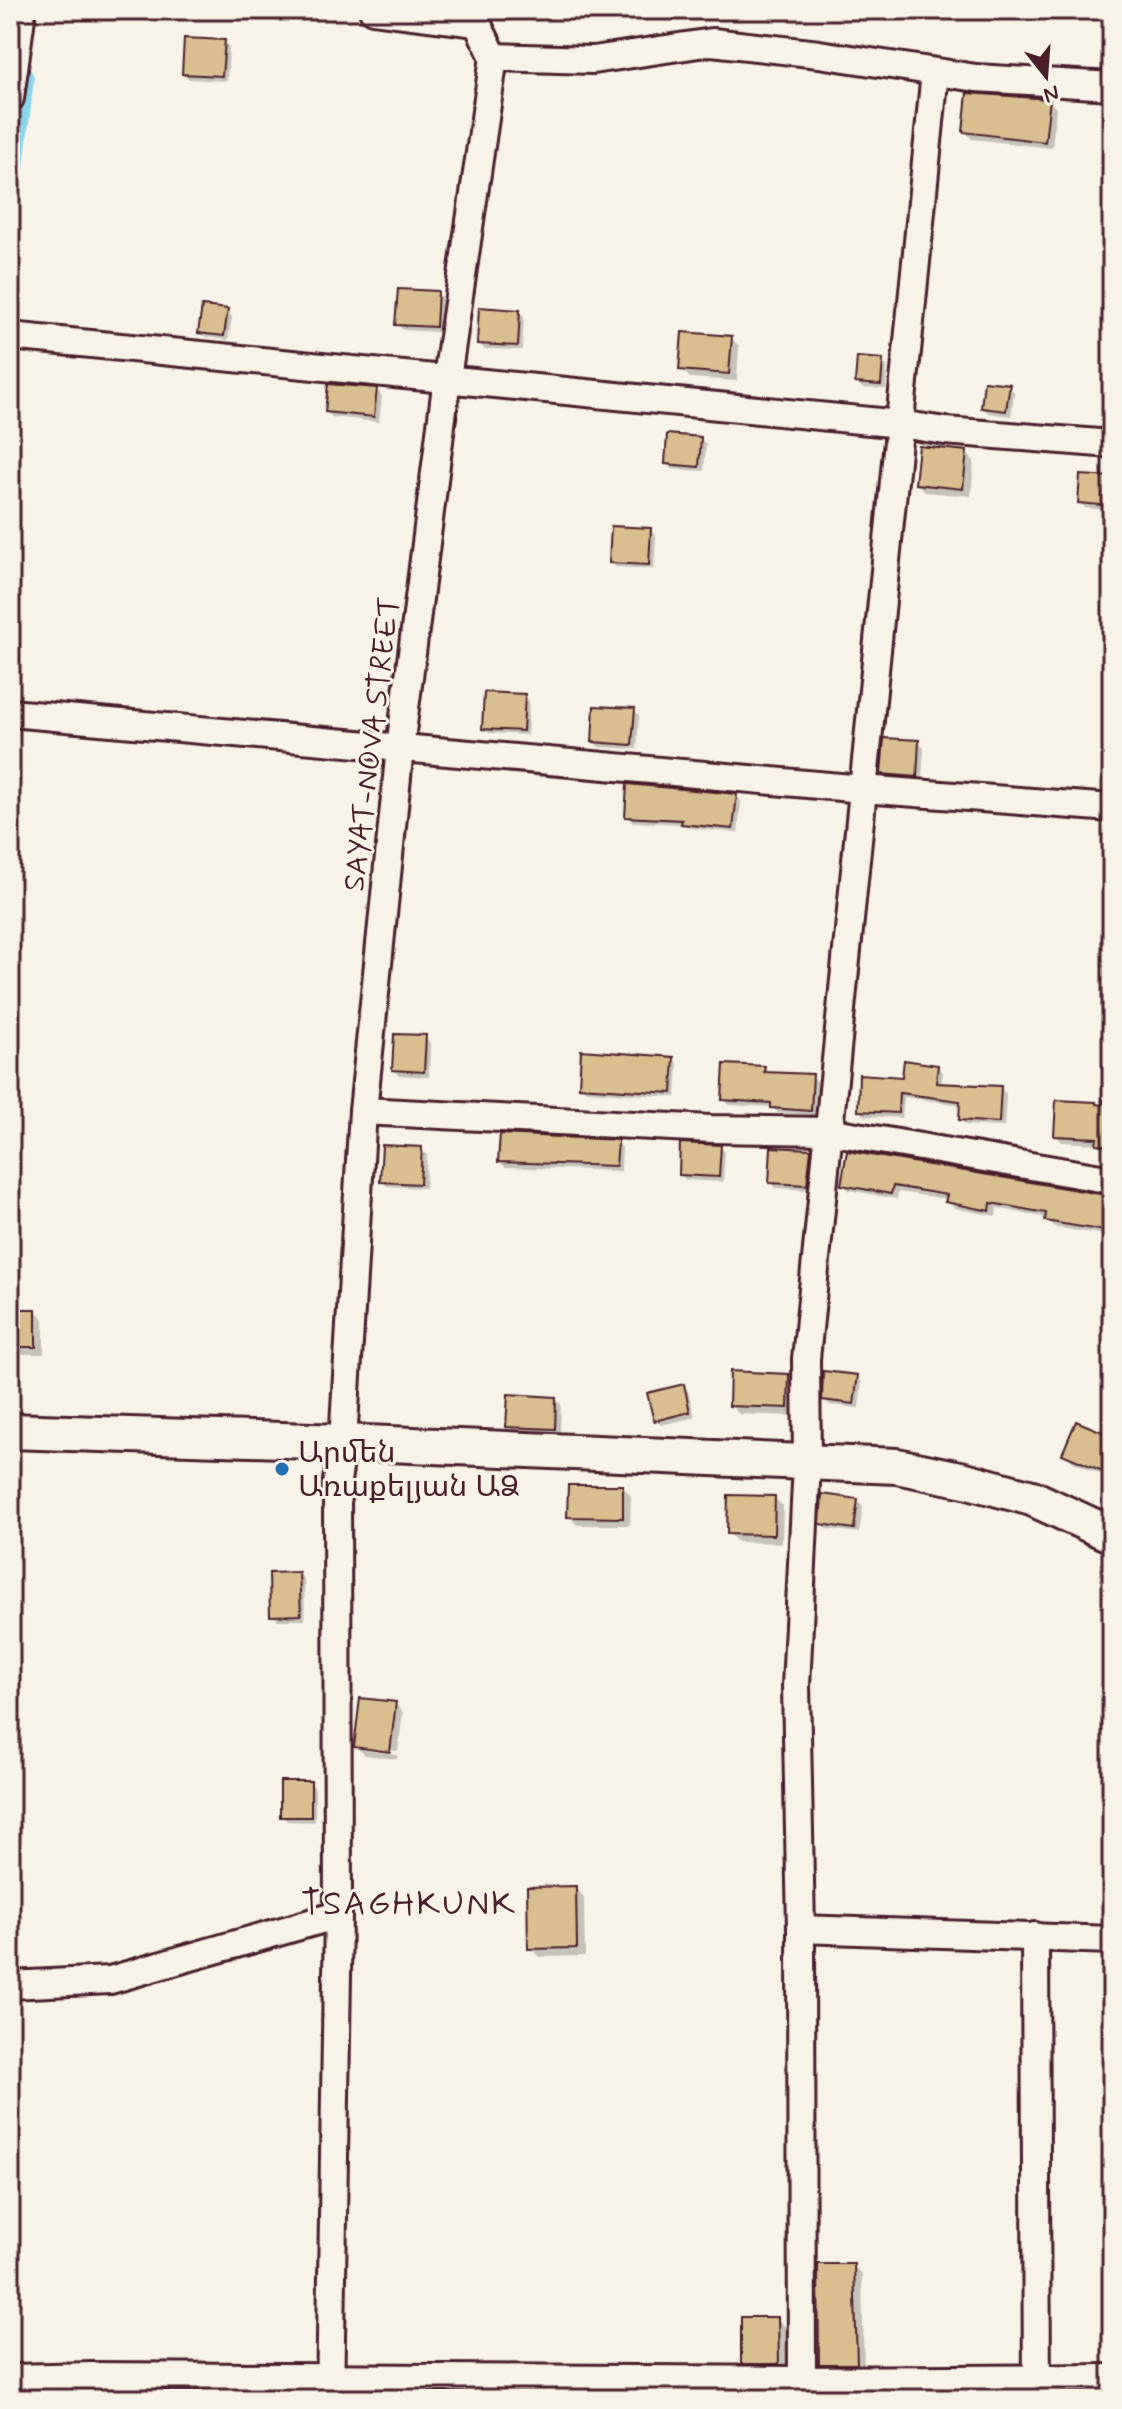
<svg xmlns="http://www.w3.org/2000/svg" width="1122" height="2409" font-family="Mynerve,'Noto Sans Armenian',sans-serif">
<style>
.shadow{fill:#0003}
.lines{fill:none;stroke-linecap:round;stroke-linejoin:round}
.canal{stroke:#8bd5ec;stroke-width:20}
.building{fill:#d9bf8f;stroke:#4a1f2b;stroke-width:2}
.minor-casing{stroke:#4a1f2b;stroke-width:32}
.major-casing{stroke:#4a1f2b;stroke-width:40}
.minor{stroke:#f7f3e8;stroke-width:26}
.major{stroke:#f7f3e8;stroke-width:34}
.poi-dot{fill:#1f6fb2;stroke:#f7f3e8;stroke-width:3}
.labels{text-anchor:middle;stroke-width:6;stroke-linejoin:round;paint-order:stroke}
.street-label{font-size:30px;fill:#4a1f2b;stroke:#f7f3e8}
.poi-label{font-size:30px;fill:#4a1f2b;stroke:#f7f3e8;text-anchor:start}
.quarter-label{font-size:34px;letter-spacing:2px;fill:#4a1f2b;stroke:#f7f3e8}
</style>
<rect width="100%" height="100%" fill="#f7f3e8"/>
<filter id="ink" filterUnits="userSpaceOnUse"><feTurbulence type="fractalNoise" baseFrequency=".0125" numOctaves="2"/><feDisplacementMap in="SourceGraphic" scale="16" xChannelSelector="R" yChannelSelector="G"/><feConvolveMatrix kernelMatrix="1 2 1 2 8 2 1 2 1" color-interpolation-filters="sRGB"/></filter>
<g filter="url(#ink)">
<!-- shadow -->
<g class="shadow">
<polygon points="224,42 229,47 227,81 189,79 184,74"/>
<polygon points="1049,101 1056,108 1052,148 972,139 965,132"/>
<polygon points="437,293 442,298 441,332 403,330 397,324"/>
<polygon points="227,311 232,317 228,340 206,337 201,332"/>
<polygon points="519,312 524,317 522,350 484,349 479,343"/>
<polygon points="731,338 739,346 737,381 690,378 681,369"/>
<polygon points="882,361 887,366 886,389 862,388 857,382"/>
<polygon points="1009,386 1014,392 1011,416 988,413 983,408"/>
<polygon points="376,390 382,396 379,422 332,417 327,412"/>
<polygon points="700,439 706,444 704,471 672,469 667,464"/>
<polygon points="966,453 974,461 971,496 925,492 917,483"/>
<polygon points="1112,479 1112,510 1085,508 1080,502"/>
<polygon points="650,530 656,536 654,569 616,567 611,562"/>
<polygon points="524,696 529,701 527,735 489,733 484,728"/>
<polygon points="634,710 639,715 637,749 599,747 594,741"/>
<polygon points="918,742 924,748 922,781 888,779 883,774"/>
<polygon points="736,796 741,801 738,833 689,828 685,824 632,822 627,816"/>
<polygon points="425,1037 430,1043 429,1077 399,1075 394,1070"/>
<polygon points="673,1059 678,1064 676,1097 586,1091 581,1086"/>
<polygon points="937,1067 943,1072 941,1085 1001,1088 1006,1094 1004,1127 966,1125 961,1120 962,1105 904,1097 902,1118 865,1116 860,1110 904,1079"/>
<polygon points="764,1068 770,1074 812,1076 818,1082 816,1115 778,1113 772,1107 730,1105 724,1100"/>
<polygon points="1098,1107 1112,1109 1112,1152 1105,1150 1098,1144 1062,1142 1056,1135"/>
<polygon points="617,1142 622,1147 621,1171 505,1167 500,1161"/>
<polygon points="720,1147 725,1152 723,1182 686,1180 681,1175"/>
<polygon points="422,1149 427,1155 425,1188 387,1186 382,1181"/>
<polygon points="810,1151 815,1156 812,1190 776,1188 771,1182"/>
<polygon points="849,1153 1112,1197 1112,1240 1105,1235 1054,1227 1048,1218 997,1208 996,1216 954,1208 948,1199 898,1192 897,1199 849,1190 843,1184"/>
<polygon points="10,1311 36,1311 44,1319 44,1354 10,1354"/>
<polygon points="788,1376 797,1384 795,1416 739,1414 731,1405"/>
<polygon points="857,1377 862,1382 859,1408 830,1405 824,1399"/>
<polygon points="683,1386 688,1391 695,1417 661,1425 656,1420"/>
<polygon points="555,1399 561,1404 560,1433 514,1432 508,1426"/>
<polygon points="1112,1439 1112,1479 1073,1462 1064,1453"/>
<polygon points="623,1487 631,1496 630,1525 577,1525 569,1516"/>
<polygon points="774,1498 783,1506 782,1543 738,1542 729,1534"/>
<polygon points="858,1501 863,1507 859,1533 827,1529 822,1523"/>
<polygon points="299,1574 304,1579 305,1620 278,1620 272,1615"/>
<polygon points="395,1704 403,1712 398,1751 363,1746 363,1750 398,1755 397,1759 365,1755 356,1746"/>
<polygon points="310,1783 315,1788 315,1822 287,1821 282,1816"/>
<polygon points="575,1888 584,1897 585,1956 539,1957 530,1948"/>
<polygon points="853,2266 862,2274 864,2371 830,2372 821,2363"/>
<polygon points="777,2319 786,2327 786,2371 752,2371 743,2363"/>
</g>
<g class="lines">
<!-- canal -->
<polyline class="canal" points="10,201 24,78"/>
</g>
<!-- building -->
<g class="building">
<polygon points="184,38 225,40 222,76 182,74"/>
<polygon points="967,93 1050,99 1045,142 963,132"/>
<polygon points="398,289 438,291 436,327 395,325"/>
<polygon points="202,306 228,309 224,336 198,333"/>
<polygon points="479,307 520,310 518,346 477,344"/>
<polygon points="682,332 732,336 729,374 679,370"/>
<polygon points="857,357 883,359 881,385 855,383"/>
<polygon points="984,381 1010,384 1006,411 981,408"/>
<polygon points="328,384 377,388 374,417 325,412"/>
<polygon points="667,434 701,437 699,467 665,464"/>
<polygon points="919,446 967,451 963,489 915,484"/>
<polygon points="1080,475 1112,477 1112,506 1078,503"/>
<polygon points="611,526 651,528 649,565 609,563"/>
<polygon points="484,692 525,694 523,731 482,729"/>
<polygon points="594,706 635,708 632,745 592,742"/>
<polygon points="884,738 919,740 917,777 881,774"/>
<polygon points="627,784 737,794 733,829 681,824 682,820 625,817"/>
<polygon points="394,1034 426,1035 424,1072 392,1070"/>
<polygon points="581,1050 674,1057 672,1093 579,1087"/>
<polygon points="904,1060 938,1065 936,1083 1001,1086 999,1123 959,1120 960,1101 899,1093 898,1113 858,1111 859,1074 902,1077"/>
<polygon points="724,1064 765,1066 764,1072 813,1074 811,1111 771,1108 771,1103 722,1100"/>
<polygon points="1056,1100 1096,1102 1096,1104 1103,1105 1103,1100 1112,1101 1112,1147 1096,1144 1097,1138 1054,1136"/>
<polygon points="500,1134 618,1140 616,1166 498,1162"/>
<polygon points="680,1143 721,1145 719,1177 679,1175"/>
<polygon points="382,1145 422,1147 420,1184 380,1182"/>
<polygon points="771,1147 811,1149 807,1185 769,1183"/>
<polygon points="847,1151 1112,1196 1112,1232 1045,1221 1046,1213 991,1203 990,1211 945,1202 947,1195 893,1186 891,1194 841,1185"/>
<rect x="10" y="1309" width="26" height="38"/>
<polygon points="730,1371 789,1374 788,1408 729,1406"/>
<polygon points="823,1371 858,1375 854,1404 822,1400"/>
<polygon points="684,1384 690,1412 654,1421 647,1393"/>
<polygon points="508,1394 556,1397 555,1429 506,1427"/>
<polygon points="1076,1421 1112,1436 1112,1475 1062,1454"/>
<polygon points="568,1485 623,1485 623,1518 567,1517"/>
<polygon points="822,1494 858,1499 854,1529 820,1524"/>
<polygon points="728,1495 775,1496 774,1535 727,1534"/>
<polygon points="299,1572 301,1615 270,1616 269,1573"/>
<polygon points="360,1698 396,1702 390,1752 354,1747"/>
<rect x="280" y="1781" width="31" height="36"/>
<polygon points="576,1886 577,1948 528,1949 527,1887"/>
<polygon points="818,2264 854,2264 857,2364 819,2364"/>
<polygon points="741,2317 778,2317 779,2364 741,2364"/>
</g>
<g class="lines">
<defs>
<g id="minor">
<polyline points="373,10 477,23 494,57"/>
<polyline points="494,57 593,60 712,42 819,54 976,78 1112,86"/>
<polyline points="10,98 22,10"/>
<polyline points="10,336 900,424 945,431 1112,444"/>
<polyline points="10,713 863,789 1112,808"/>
<polyline points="363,1111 711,1129 828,1131 1112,1180"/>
<polyline points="801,1929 1112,1940"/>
<polyline points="1035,1936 1037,2399"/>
<polyline points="10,1985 110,1980 338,1915"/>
<polyline points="10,2378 92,2376 803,2380 1112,2378"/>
<polyline points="330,2399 338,1915 337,1481 343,1442 363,1111 400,748 447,378 494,57"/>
<polyline points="802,2399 801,1929 796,1686 807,1463 806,1359 935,72"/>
</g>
<polyline id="major" points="10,1431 343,1442 897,1466 965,1480 1032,1498 1112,1535"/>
</defs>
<!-- minor casing -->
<use href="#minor" class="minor-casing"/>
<!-- major casing -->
<use href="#major" class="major-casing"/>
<!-- minor -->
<use href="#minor" class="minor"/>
<!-- major -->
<use href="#major" class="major"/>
</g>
</g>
<!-- markers -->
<circle class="poi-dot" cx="282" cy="1469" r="8"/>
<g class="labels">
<!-- street labels -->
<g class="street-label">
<text transform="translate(371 744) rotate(-83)" y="10">SAYAT-NOVA STREET</text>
</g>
<!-- poi labels -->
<g class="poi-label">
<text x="298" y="1462">Արմեն<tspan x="298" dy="34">Առաքելյան ԱՁ</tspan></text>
</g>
<!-- quarter labels -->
<g class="quarter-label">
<text x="409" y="1914">TSAGHKUNK</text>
</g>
</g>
<!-- margin -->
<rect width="1122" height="2409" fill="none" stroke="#f7f3e8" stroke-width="40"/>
<rect x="20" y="20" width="1082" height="2369" fill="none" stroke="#4a1f2b" stroke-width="3" filter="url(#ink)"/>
<!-- north arrow -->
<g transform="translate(1046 76) rotate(163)" stroke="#f7f3e8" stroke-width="6" paint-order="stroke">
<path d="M0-6L14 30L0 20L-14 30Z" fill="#4a1f2b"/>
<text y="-12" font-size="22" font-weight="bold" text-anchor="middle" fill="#4a1f2b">N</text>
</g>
</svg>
